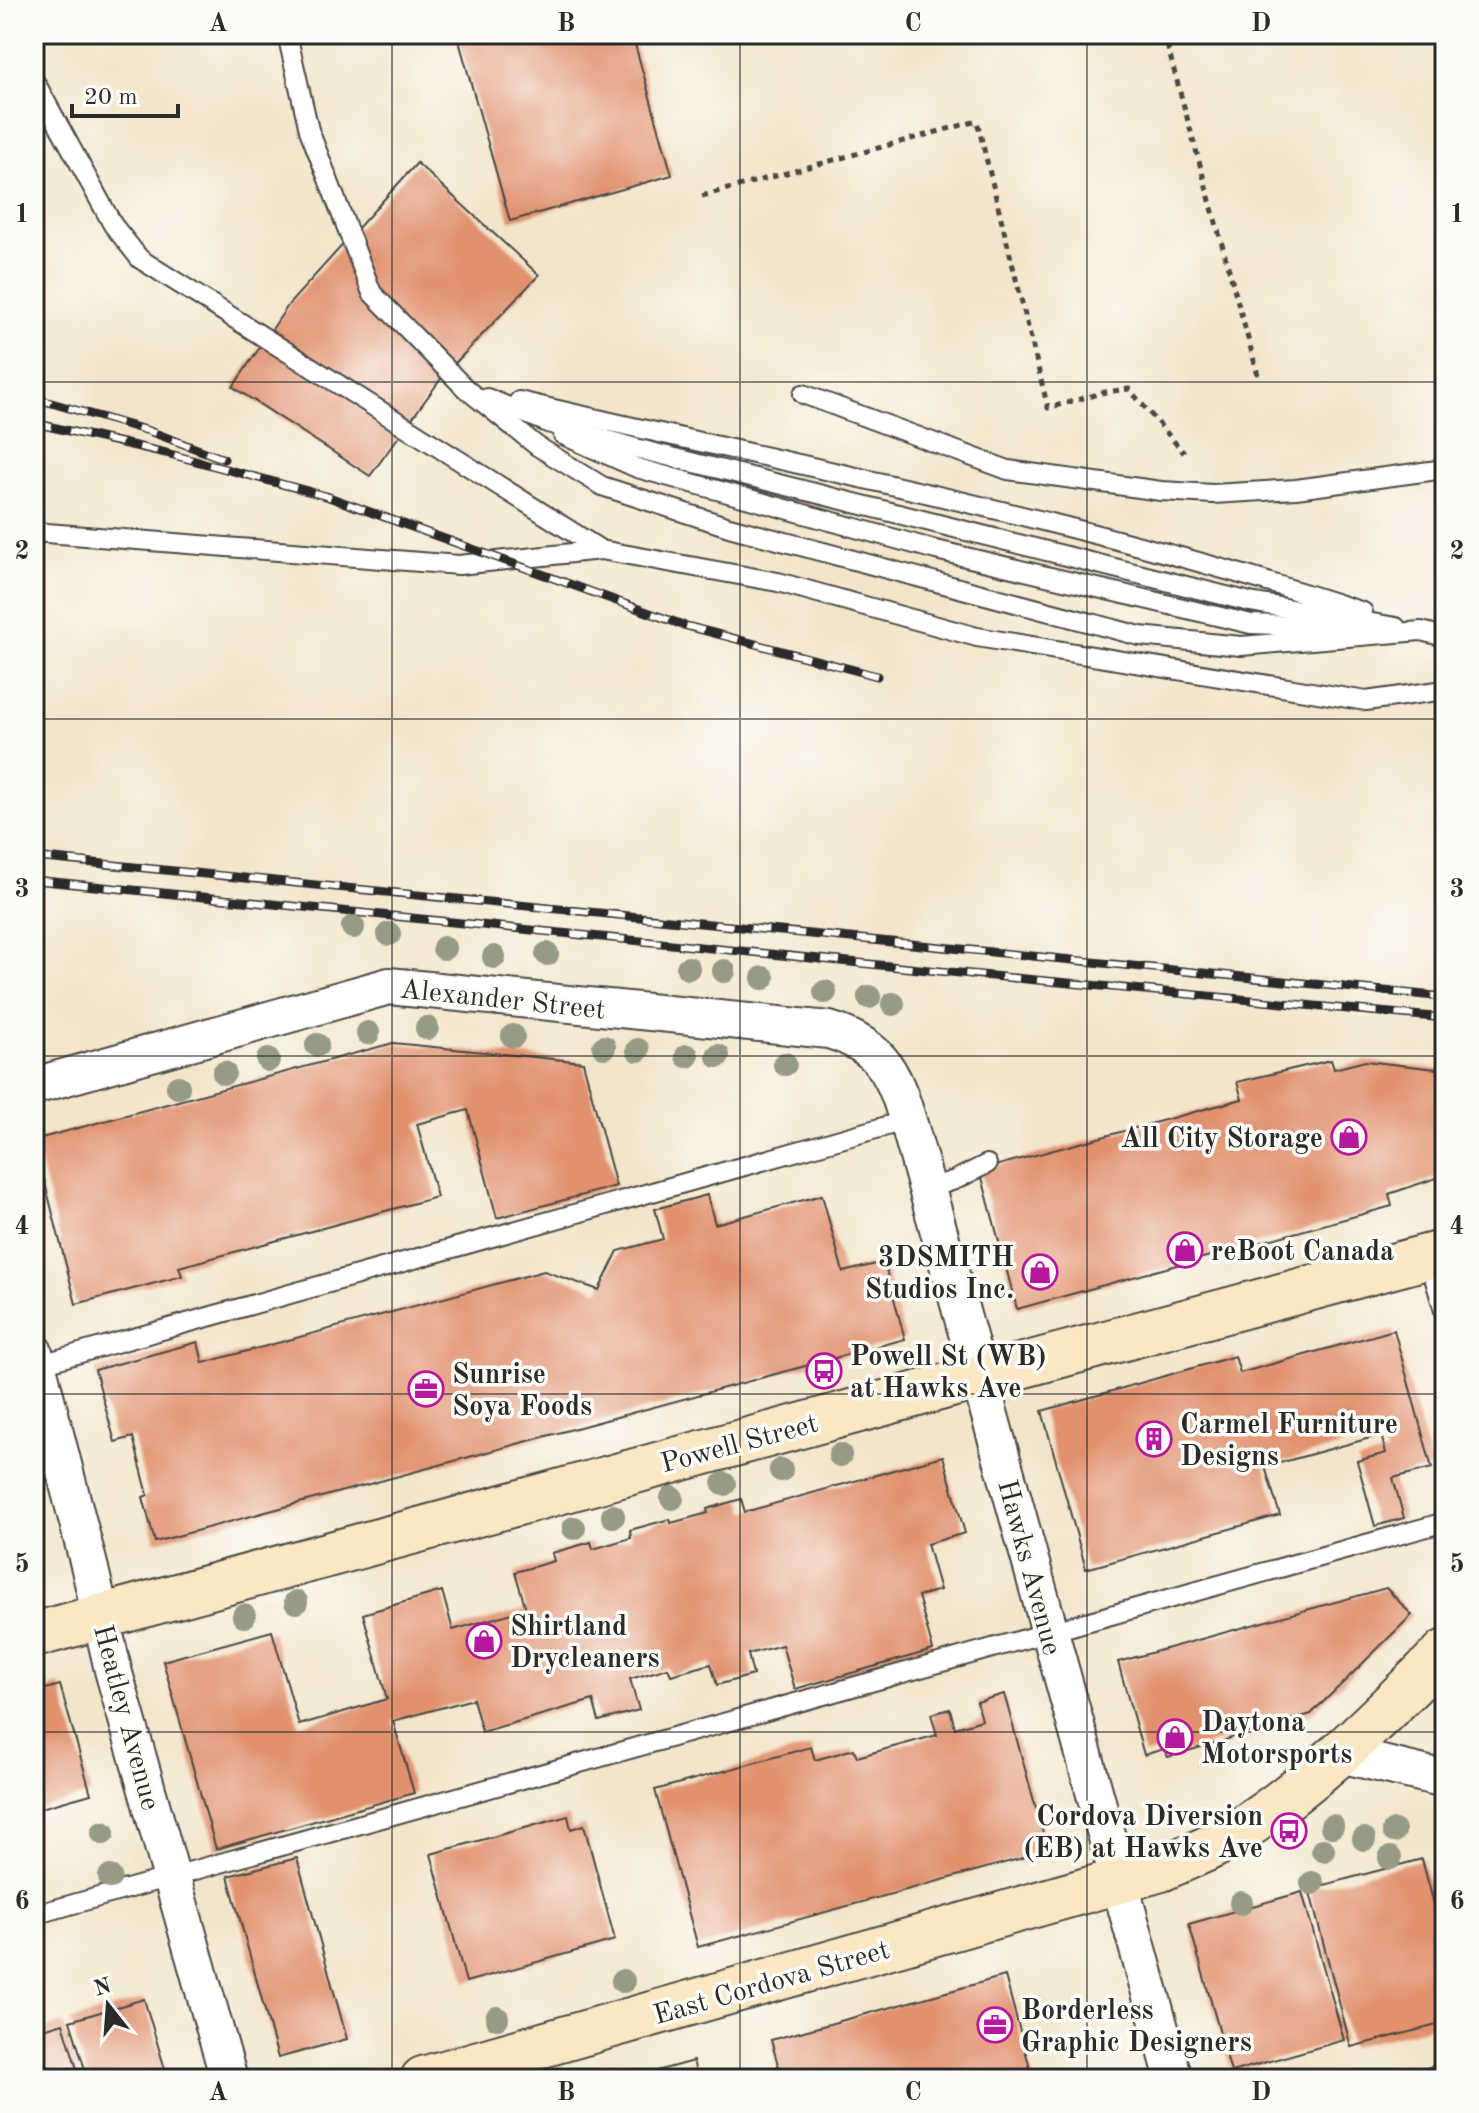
<svg xmlns="http://www.w3.org/2000/svg" width="1479" height="2113" font-family="'Old Standard TT',serif">
<style>
.building{fill:#e1916e}
.lines{fill:none;stroke-linecap:round;stroke-linejoin:round}
.lane-casing{stroke:#494743;stroke-width:22}
.street-casing{stroke:#494743;stroke-width:40}
.secondary-casing{stroke:#494743;stroke-width:48}
.path{stroke:#494743;stroke-width:5;stroke-dasharray:6 6;stroke-linecap:butt}
.lane{stroke:#fff;stroke-width:18}
.street{stroke:#fff;stroke-width:36}
.secondary{stroke:#fae7c3;stroke-width:44}
.rail-casing{stroke:#2b2b2b;stroke-width:9}
.rail{stroke:#fdfcf7;stroke-width:6;stroke-dasharray:18;stroke-linecap:butt}
.tree{fill:#959b85}
.grid{fill:none;stroke:#2b2b2b;stroke-width:2;stroke-opacity:0.55}
.labels{text-anchor:middle;stroke-width:7;stroke-linejoin:round;paint-order:stroke}
.street-label{font-size:28px;fill:#2b2b2b;stroke:#fdfcf7}
.poi-label{font-size:28px;font-weight:bold;fill:#2b2b2b;stroke:#fdfcf7;text-anchor:start}
.neatline{fill:none;stroke:#2b2b2b;stroke-width:3}
.grid-label{font-size:26px;text-anchor:middle;font-weight:bold;fill:#2b2b2b}
</style>
<rect width="100%" height="100%" fill="#fdfcf7"/>
<filter id="ink" filterUnits="userSpaceOnUse"><feTurbulence type="fractalNoise" baseFrequency=".0125" numOctaves="2"/><feDisplacementMap in="SourceGraphic" scale="16" xChannelSelector="R" yChannelSelector="G"/><feConvolveMatrix kernelMatrix="1 2 1 2 8 2 1 2 1" color-interpolation-filters="sRGB"/></filter>
<filter id="wash" filterUnits="userSpaceOnUse"><feTurbulence type="fractalNoise" baseFrequency=".006" numOctaves="4" result="noise"/><feDisplacementMap in="SourceGraphic" scale="32" xChannelSelector="R" yChannelSelector="G"/><feGaussianBlur stdDeviation="1.8" result="paint"/><feColorMatrix in="noise" values="0 0 0 0 0 0 0 0 0 0 0 0 0 0 0 0 0 1.4 0 .05"/><feComposite in="paint" operator="in"/></filter>
<g filter="url(#wash)">
<rect width="100%" height="100%" fill="#f3e5cb"/>
<g id="blocks">
<!-- building -->
<g class="building">
<polygon points="457,34 632,34 672,175 510,221"/>
<polygon points="417,163 539,275 443,376 370,476 233,387 289,304"/>
<polygon points="393,1043 583,1062 616,1186 497,1218 468,1110 417,1124 437,1197 179,1267 182,1276 76,1304 34,1140"/>
<polygon points="1331,1060 1334,1069 1365,1061 1445,1070 1445,1175 1389,1194 1392,1206 1017,1309 980,1170 1242,1099 1237,1082"/>
<polygon points="707,1195 715,1224 822,1195 843,1272 884,1262 905,1339 155,1542 143,1497 148,1495 133,1437 115,1442 95,1370 198,1342 203,1363 544,1271 599,1290 618,1251 663,1239 655,1209"/>
<polygon points="1394,1330 1432,1468 1393,1478 1404,1518 1375,1526 1357,1461 1386,1453 1381,1435 1265,1467 1280,1515 1086,1569 1042,1411 1235,1356 1240,1373"/>
<polygon points="943,1456 965,1533 927,1544 940,1590 918,1596 933,1650 795,1689 782,1645 748,1654 753,1675 717,1685 711,1664 671,1675 668,1668 630,1679 639,1710 599,1721 593,1700 482,1732 473,1699 393,1721 414,1793 216,1849 163,1661 272,1631 299,1725 387,1699 363,1614 442,1591 453,1630 526,1609 515,1572 554,1561 552,1553 591,1542 593,1549 631,1538 630,1530 670,1519 671,1523 708,1513 707,1509 741,1499 745,1512"/>
<polygon points="1386,1588 1412,1615 1311,1714 1168,1757 1164,1749 1144,1755 1118,1662"/>
<polygon points="60,1685 91,1794 34,1810 34,1692"/>
<polygon points="1004,1694 1048,1851 698,1947 655,1790 811,1747 815,1760 854,1749 857,1757 937,1735 931,1714 950,1709 955,1728 982,1720 977,1702"/>
<polygon points="568,1816 571,1829 584,1825 615,1940 466,1982 431,1854"/>
<polygon points="297,1858 347,2039 278,2058 228,1876"/>
<polygon points="1422,1859 1445,1946 1445,2023 1351,2047 1309,1889"/>
<polygon points="1302,1892 1344,2040 1231,2072 1189,1924"/>
<polygon points="1005,1976 1033,2079 782,2079 771,2040"/>
<polygon points="144,1999 168,2079 88,2079 70,2021"/>
<polygon points="63,2023 80,2079 47,2079 34,2037 34,2032"/>
<polygon points="34,2056 35,2056 41,2079 34,2079"/>
<polygon points="693,2061 698,2079 631,2079 631,2078"/>
</g>
</g>
</g>
<g filter="url(#ink)">
<use href="#blocks" fill-opacity="0" stroke="#494743" stroke-width="2"/>
<g class="lines">
<defs>
<g id="lane">
<polyline points="287,34 309,130 372,293 466,389 537,446 602,486 729,527 1140,636 1241,646 1421,631 1445,637"/>
<polyline points="34,80 113,225 140,259 601,550"/>
<polyline points="803,394 1008,470 1161,491 1213,494 1296,489 1445,469"/>
<polyline points="487,398 548,423 635,448 1250,602 1396,627"/>
<path d="M519 401C802 467 1087 521 1363 612"/>
<polyline points="563,435 637,468 936,550 1251,624 1342,628"/>
<polyline points="34,532 459,565 601,550 778,582 977,637 1366,701 1445,690"/>
<polyline points="927,1189 955,1180 987,1164"/>
<polyline points="1428,1257 1445,1314"/>
<polyline points="34,1366 908,1120"/>
<polyline points="34,1915 1445,1522"/>
<polyline points="1424,2079 1445,2073"/>
</g>
<g id="street">
<path d="M34 1086 389 986 829 1030C886 1047 895 1078 911 1131L1174 2079"/>
<polyline points="34,1352 90,1569 113,1670 229,2079"/>
<polyline points="1340,1754 1445,1779"/>
</g>
<g id="secondary">
<polyline points="34,1635 1009,1369 1445,1252"/>
<path d="M423 2079 1161 1869C1184 1858 1211 1849 1233 1835 1313 1785 1378 1718 1445 1652"/>
</g>
</defs>
<!-- lane casing -->
<use href="#lane" class="lane-casing"/>
<!-- street casing -->
<use href="#street" class="street-casing"/>
<!-- secondary casing -->
<use href="#secondary" class="secondary-casing"/>
<!-- path -->
<g class="path">
<polyline points="1164,34 1258,375"/>
<polyline points="702,196 977,121 1048,408 1105,392 1129,389 1184,453"/>
</g>
<!-- lane -->
<use href="#lane" class="lane"/>
<!-- street -->
<use href="#street" class="street"/>
<!-- secondary -->
<use href="#secondary" class="secondary"/>
<defs>
<g id="rail">
<polyline points="34,398 149,431 224,459"/>
<polyline points="34,423 166,453 326,496 683,625 877,676"/>
<polyline points="34,857 1445,997"/>
<polyline points="34,880 939,971 1445,1018"/>
</g>
</defs>
<!-- rail casing -->
<use href="#rail" class="rail-casing"/>
<!-- rail -->
<use href="#rail" class="rail"/>
</g>
<!-- trees -->
<g class="tree">
<circle cx="353" cy="927" r="12"/>
<circle cx="389" cy="934" r="12"/>
<circle cx="444" cy="948" r="12"/>
<circle cx="547" cy="954" r="12"/>
<circle cx="494" cy="957" r="12"/>
<circle cx="688" cy="968" r="12"/>
<circle cx="724" cy="971" r="12"/>
<circle cx="763" cy="978" r="12"/>
<circle cx="825" cy="992" r="12"/>
<circle cx="869" cy="997" r="12"/>
<circle cx="893" cy="1004" r="12"/>
<circle cx="427" cy="1028" r="12"/>
<circle cx="368" cy="1033" r="12"/>
<circle cx="513" cy="1036" r="12"/>
<circle cx="317" cy="1045" r="12"/>
<circle cx="604" cy="1047" r="12"/>
<circle cx="638" cy="1050" r="12"/>
<circle cx="687" cy="1056" r="12"/>
<circle cx="718" cy="1056" r="12"/>
<circle cx="268" cy="1060" r="12"/>
<circle cx="785" cy="1064" r="12"/>
<circle cx="224" cy="1073" r="12"/>
<circle cx="178" cy="1087" r="12"/>
<circle cx="840" cy="1455" r="12"/>
<circle cx="781" cy="1470" r="12"/>
<circle cx="724" cy="1484" r="12"/>
<circle cx="672" cy="1498" r="12"/>
<circle cx="613" cy="1516" r="12"/>
<circle cx="574" cy="1528" r="12"/>
<circle cx="296" cy="1602" r="12"/>
<circle cx="244" cy="1616" r="12"/>
<circle cx="1332" cy="1826" r="12"/>
<circle cx="1394" cy="1831" r="12"/>
<circle cx="103" cy="1833" r="12"/>
<circle cx="1364" cy="1839" r="12"/>
<circle cx="1323" cy="1850" r="12"/>
<circle cx="1390" cy="1858" r="12"/>
<circle cx="110" cy="1877" r="12"/>
<circle cx="1312" cy="1883" r="12"/>
<circle cx="1241" cy="1903" r="12"/>
<circle cx="623" cy="1981" r="12"/>
<circle cx="497" cy="2018" r="12"/>
</g>
</g>
<!-- grid -->
<path class="grid" d="M392 34V2079M740 34V2079M1087 34V2079M34 382H1445M34 719H1445M34 1056H1445M34 1394H1445M34 1732H1445"/>
<!-- icons -->
<defs>
<symbol id="shop-ring" viewBox="-11 -11 22 22"><circle r="9.5" fill="#fdfcf7" stroke="#b5179e" stroke-width="1.5"/><path d="M-5-2.5h2.3a2.7 3.5 0 0 1 5.4 0H5L5.5 6h-11ZM-1.5-2.5h3a1.5 2.3 0 0 0-3 0Z" fill="#b5179e"/></symbol>
<symbol id="bus-ring" viewBox="-11 -11 22 22"><circle r="9.5" fill="#fdfcf7" stroke="#b5179e" stroke-width="1.5"/><path d="M-5-6H5V4H4V6H2V4H-2V6H-4V4H-5ZM-3.5-4V0h7V-4ZM-3.5 1.2v1.5H-2V1.2ZM2 1.2v1.5H3.5V1.2Z" fill="#b5179e"/></symbol>
<symbol id="office-ring" viewBox="-11 -11 22 22"><circle r="9.5" fill="#fdfcf7" stroke="#b5179e" stroke-width="1.5"/><path d="M-6-3h4V-5.5h4V-3h4V5H-6ZM-1-4.5V-3h2v-1.5ZM-6 0V1H6V0Z" fill="#b5179e"/></symbol>
<symbol id="building-ring" viewBox="-11 -11 22 22"><circle r="9.5" fill="#fdfcf7" stroke="#b5179e" stroke-width="1.5"/><path d="M-4-6H4V6H1V3H-1V6H-4ZM-2.5-4.3h1.7v1.8h-1.7ZM.8-4.3h1.7v1.8H.8ZM-2.5-1h1.7V.8h-1.7ZM.8-1h1.7V.8H.8Z" fill="#b5179e"/></symbol>
</defs>
<g fill-rule="evenodd">
<use href="#shop-ring" x="1329" y="1117" width="40" height="40"/>
<use href="#shop-ring" x="1165" y="1230" width="40" height="40"/>
<use href="#shop-ring" x="1020" y="1252" width="40" height="40"/>
<use href="#bus-ring" x="804" y="1351" width="40" height="40"/>
<use href="#office-ring" x="406" y="1369" width="40" height="40"/>
<use href="#building-ring" x="1134" y="1419" width="40" height="40"/>
<use href="#shop-ring" x="464" y="1621" width="40" height="40"/>
<use href="#shop-ring" x="1155" y="1717" width="40" height="40"/>
<use href="#bus-ring" x="1269" y="1811" width="40" height="40"/>
<use href="#office-ring" x="975" y="2005" width="40" height="40"/>
</g>
<g class="labels">
<!-- street labels -->
<g class="street-label">
<text transform="translate(503 998) rotate(6)" y="10">Alexander Street</text>
<text transform="translate(739 1442) rotate(-15)" y="10">Powell Street</text>
<text transform="translate(1031 1567) rotate(75)" y="10">Hawks Avenue</text>
<text transform="translate(128 1717) rotate(75)" y="10">Heatley Avenue</text>
<text transform="translate(771 1981) rotate(-16)" y="10">East Cordova Street</text>
</g>
<!-- poi labels -->
<g class="poi-label">
<text x="1323" y="1147" text-anchor="end">All City Storage</text>
<text x="1211" y="1260">reBoot Canada</text>
<text x="1014" y="1266" text-anchor="end">3DSMITH<tspan x="1014" dy="32">Studios Inc.</tspan></text>
<text x="850" y="1365">Powell St (WB)<tspan x="850" dy="32">at Hawks Ave</tspan></text>
<text x="452" y="1383">Sunrise<tspan x="452" dy="32">Soya Foods</tspan></text>
<text x="1180" y="1433">Carmel Furniture<tspan x="1180" dy="32">Designs</tspan></text>
<text x="510" y="1635">Shirtland<tspan x="510" dy="32">Drycleaners</tspan></text>
<text x="1201" y="1731">Daytona<tspan x="1201" dy="32">Motorsports</tspan></text>
<text x="1263" y="1825" text-anchor="end">Cordova Diversion<tspan x="1263" dy="32">(EB) at Hawks Ave</tspan></text>
<text x="1021" y="2019">Borderless<tspan x="1021" dy="32">Graphic Designers</tspan></text>
</g>
</g>
<!-- margin -->
<rect width="1479" height="2113" fill="none" stroke="#fdfcf7" stroke-width="88"/>
<!-- north arrow -->
<g transform="translate(108 2005) rotate(343)" stroke="#fdfcf7" stroke-width="6" paint-order="stroke">
<path d="M0-6L14 30L0 20L-14 30Z" fill="#2b2b2b"/>
<text y="-12" font-size="22" font-weight="bold" text-anchor="middle" fill="#2b2b2b">N</text>
</g>
<!-- scale -->
<path d="M72 104v12h106v-12" fill="none" stroke="#2b2b2b" stroke-width="4"/>
<text x="84" y="104" font-size="24" fill="#2b2b2b" stroke="#fdfcf7" stroke-width="6" paint-order="stroke">20 m</text>
<rect x="44" y="44" width="1391" height="2025" class="neatline"/>
<g class="grid-label">
<text x="218" y="31">A</text>
<text x="566" y="31">B</text>
<text x="913" y="31">C</text>
<text x="1261" y="31">D</text>
<text x="22" y="222">1</text>
<text x="1457" y="222">1</text>
<text x="22" y="559">2</text>
<text x="1457" y="559">2</text>
<text x="22" y="897">3</text>
<text x="1457" y="897">3</text>
<text x="22" y="1234">4</text>
<text x="1457" y="1234">4</text>
<text x="22" y="1572">5</text>
<text x="1457" y="1572">5</text>
<text x="22" y="1909">6</text>
<text x="1457" y="1909">6</text>
<text x="218" y="2100">A</text>
<text x="566" y="2100">B</text>
<text x="913" y="2100">C</text>
<text x="1261" y="2100">D</text>
</g>
</svg>
